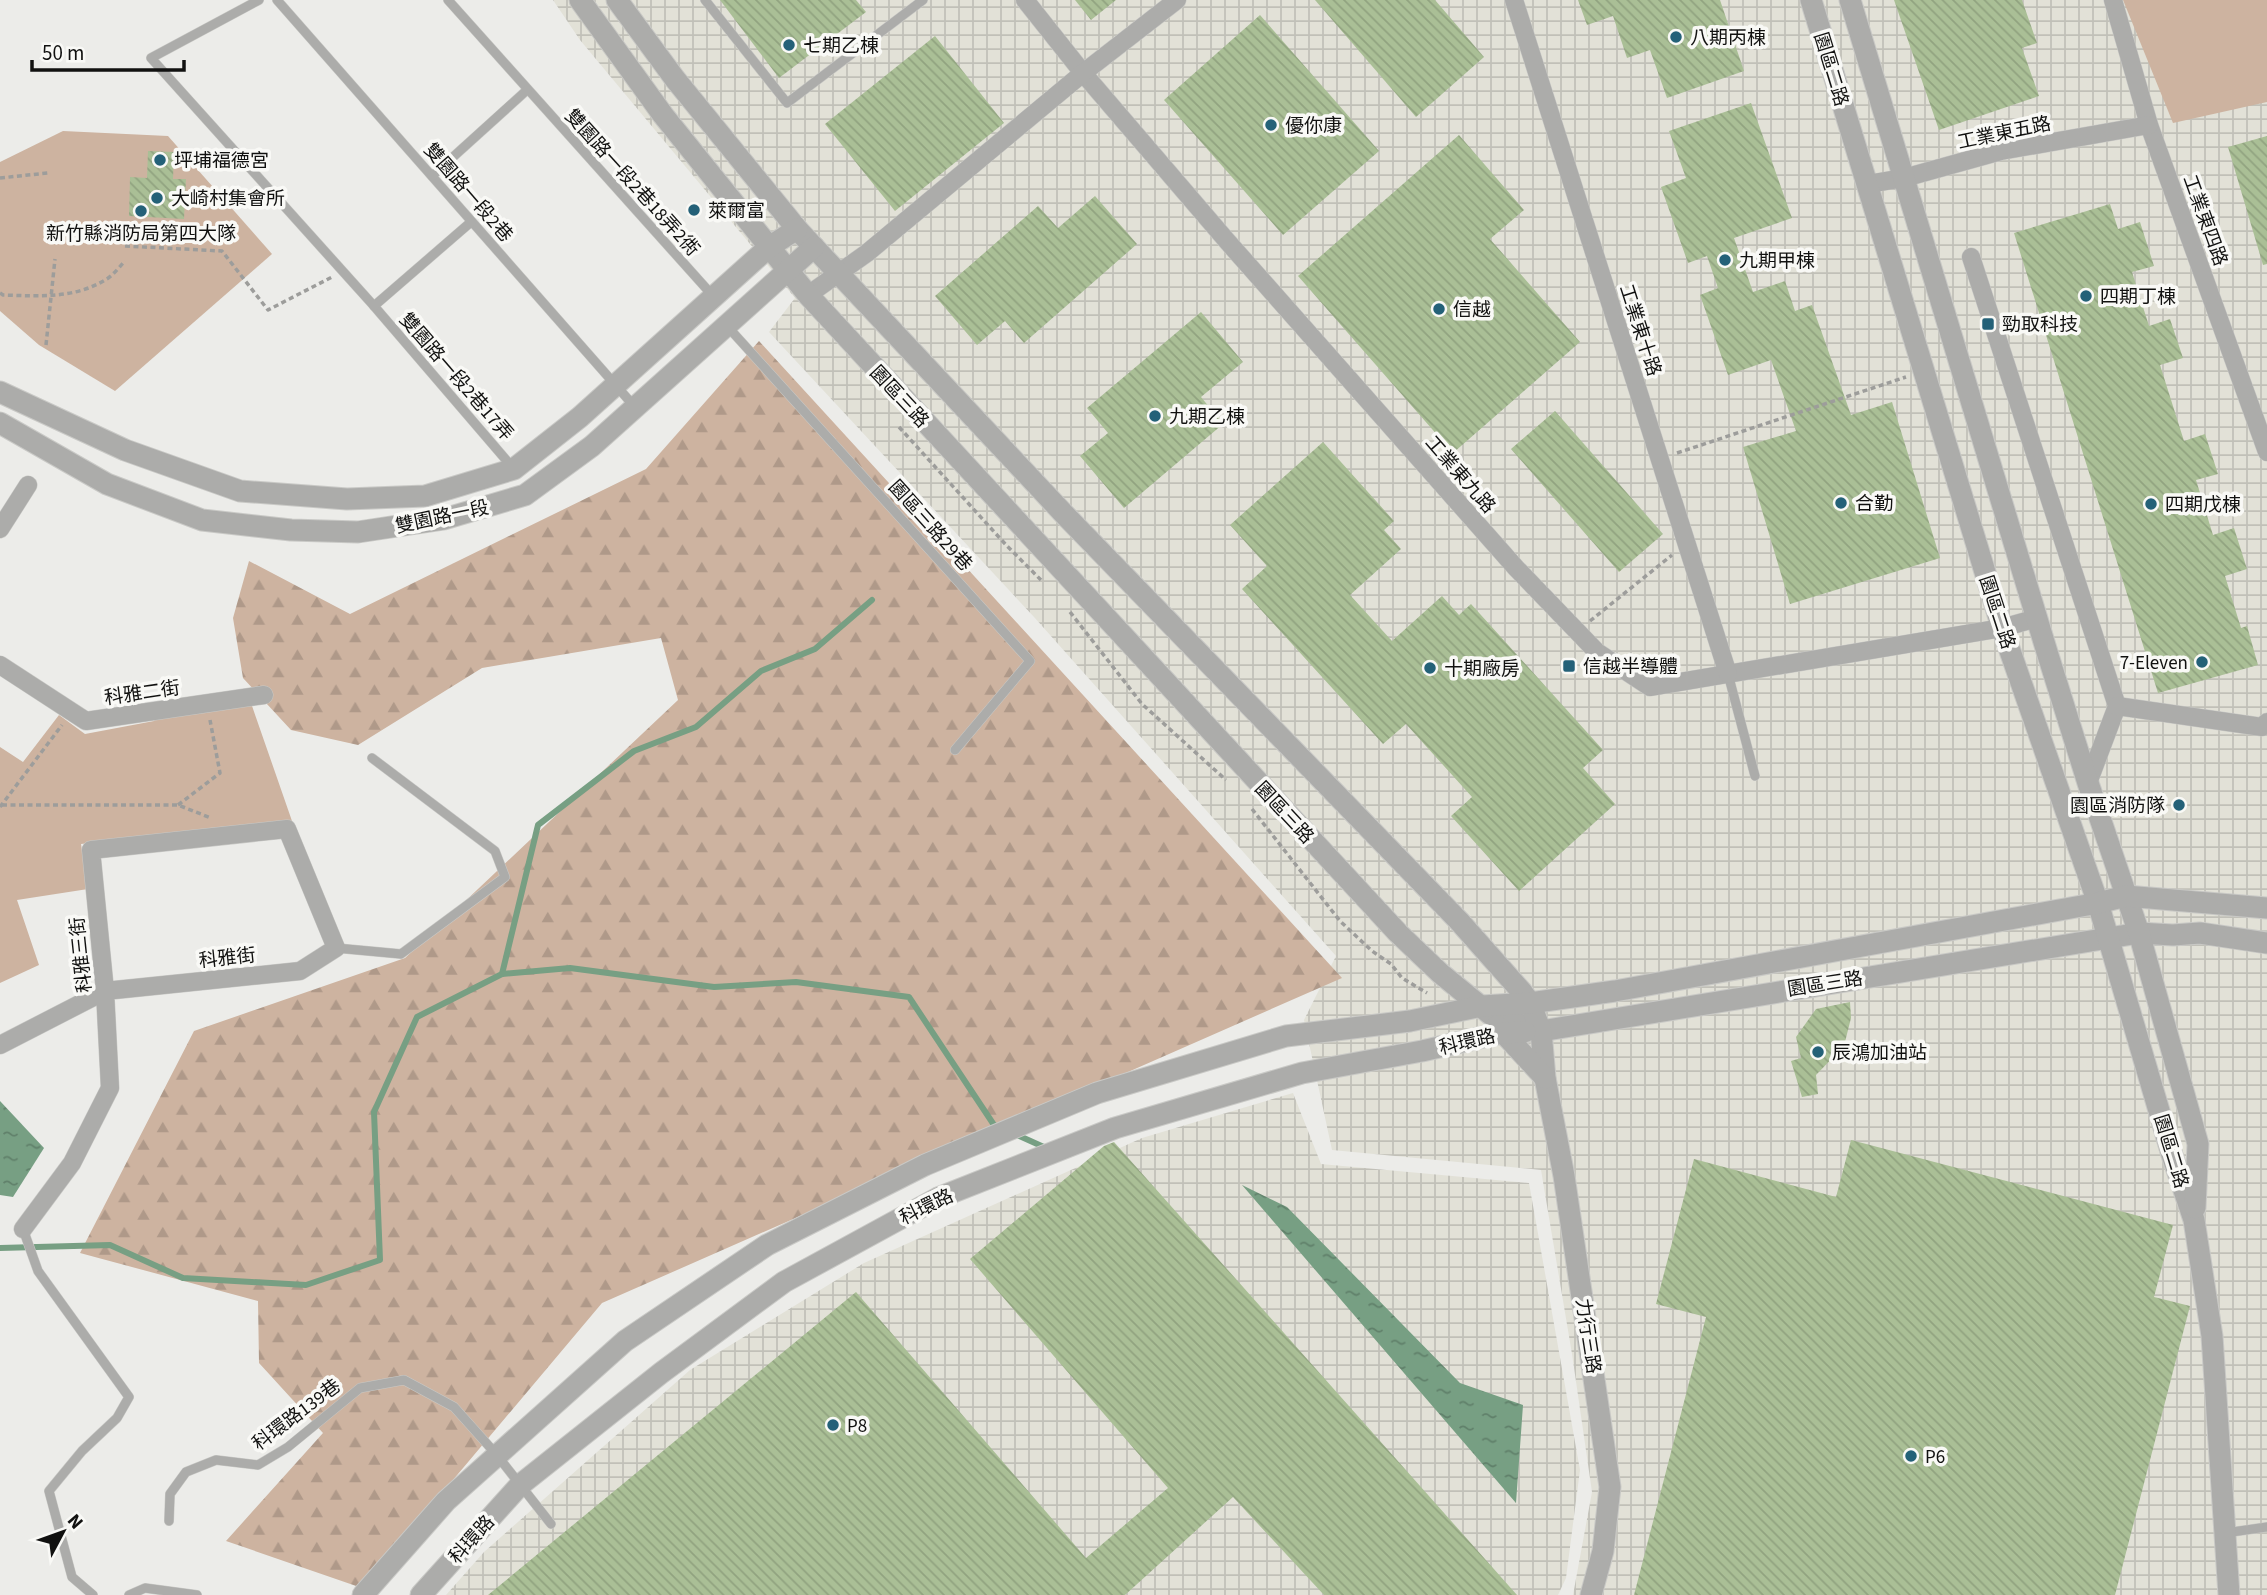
<svg xmlns="http://www.w3.org/2000/svg" width="2267" height="1595" font-family="'Source Sans 3','Noto Sans TC',sans-serif">
<style>
.industrial{fill:url(#industrial-grid)}
.green{fill:#cdb3a0}
.forest{fill:url(#forest-firs)}
.water{fill:url(#water-ripples)}
.lines{fill:none;stroke-linecap:round;stroke-linejoin:round}
.stream{stroke:#779f83;stroke-width:6}
.building{fill:url(#building-back-hatch)}
.service-casing{stroke:#c9c9c6;stroke-width:10}
.minor-casing{stroke:#c9c9c6;stroke-width:19}
.tertiary-casing{stroke:#c9c9c6;stroke-width:23}
.path{stroke:#9d9d9b;stroke-width:3.5;stroke-dasharray:5 3.5;stroke-linecap:butt}
.service{stroke:#acacaa;stroke-width:9}
.minor{stroke:#acacaa;stroke-width:18}
.tertiary{stroke:#acacaa;stroke-width:21}
.poi-dot{fill:#246178;stroke:#f9f9f6;stroke-width:2.5}
.labels{text-anchor:middle;stroke-width:7;stroke-linejoin:round;paint-order:stroke}
.poi-label{font-size:19px;fill:#111110;stroke:#f9f9f6;text-anchor:start}
.street-label{font-size:19px;fill:#111110;stroke:#f9f9f6}
</style>
<defs>
<pattern id="industrial-grid" width="8" height="8" patternUnits="userSpaceOnUse" patternTransform="scale(1.75)"><rect width="8" height="8" fill="#e2e1d7"/><path d="M0 4h8M4 0v8" fill="none" stroke="#c1c0b8"/></pattern>
<pattern id="forest-firs" width="22" height="20" patternUnits="userSpaceOnUse" patternTransform="scale(1.75)"><rect width="22" height="20" fill="#cdb3a0"/><path d="M5 1l3.5 6h-7zM16 11l3.5 6h-7z" fill="#af9989"/></pattern>
<pattern id="water-ripples" width="26" height="14" patternUnits="userSpaceOnUse" patternTransform="scale(1.75)"><rect width="26" height="14" fill="#779f83"/><path d="M2 4q2-2 4 0t4 0M15 11q2-2 4 0t4 0" fill="none" stroke="#60806a"/></pattern>
<pattern id="building-back-hatch" width="6" height="6" patternUnits="userSpaceOnUse" patternTransform="scale(1.75)"><rect width="6" height="6" fill="#aabf96"/><path d="M-1 5l2 2M0 0l6 6M5-1l2 2" fill="none" stroke="#91a380"/></pattern>
</defs>
<rect width="100%" height="100%" fill="#ecece9"/>
<!-- industrial -->
<g class="industrial">
<polygon points="553,0 2267,0 2267,1595 1573,1595 1592,1492 1572,1354 1541,1170 1332,1150 1304,1020 1336,956 1034,617 769,332 795,298 580,40"/>
<polygon points="1293,1093 1321,1164 1529,1183 1580,1470 1566,1578 1558,1595 446,1595 484,1552 690,1370 864,1263 1142,1138"/>
</g>
<!-- green -->
<g class="green">
<polygon points="2123,0 2267,0 2267,102 2173,123"/>
<polygon points="63,131 168,136 272,254 115,391 39,345 0,311 0,162"/>
<polygon points="251,703 292,821 81,844 88,889 17,900 39,965 0,983 0,747 23,762 59,715 85,734 154,721 155,719"/>
</g>
<!-- forest -->
<polygon class="forest" points="759,341 1342,978 602,1303 362,1588 226,1541 323,1433 259,1363 258,1301 80,1253 194,1031 405,958 678,700 661,638 482,668 358,745 291,730 243,678 233,618 249,561 350,614 646,469"/>
<!-- water -->
<g class="water">
<polygon points="0,1101 44,1148 13,1197 0,1195"/>
<polygon points="1242,1185 1287,1207 1460,1383 1523,1405 1516,1503"/>
</g>
<g class="lines">
<!-- stream -->
<g class="stream">
<polyline points="502,974 538,825 634,751 696,727 761,671 815,649 872,600"/>
<polyline points="1015,1134 1046,1148"/>
<polyline points="0,1248 110,1245 183,1278 306,1285 380,1260 374,1112 417,1017 502,974 570,968 714,987 796,982 909,997 994,1125 1002,1128"/>
</g>
</g>
<!-- building -->
<g class="building">
<polygon points="720,0 856,0 866,12 779,78"/>
<polygon points="1075,0 1116,0 1091,20"/>
<polygon points="1315,0 1435,0 1484,57 1416,117"/>
<polygon points="1578,0 1720,0 1744,71 1667,98 1650,50 1627,58 1613,16 1587,25"/>
<polygon points="1894,0 2022,0 2037,43 2022,48 2039,96 1939,130"/>
<polygon points="1260,15 1379,151 1283,235 1164,100"/>
<polygon points="935,36 1004,123 895,211 825,124"/>
<polygon points="1751,103 1792,218 1734,238 1753,292 1785,281 1795,311 1812,305 1851,415 1892,402 1940,558 1790,604 1743,447 1796,431 1771,360 1728,375 1700,295 1718,288 1707,256 1688,263 1661,187 1686,178 1669,131"/>
<polygon points="1459,135 1524,210 1490,239 1580,342 1453,453 1298,276"/>
<polygon points="2267,136 2267,264 2263,265 2228,147"/>
<polygon points="148,151 174,152 173,179 186,179 184,219 129,216 130,177 147,178"/>
<polygon points="1095,196 1137,244 1024,343 1005,321 977,345 935,296 1038,206 1058,228"/>
<polygon points="2110,204 2118,229 2140,222 2154,266 2132,272 2149,326 2170,319 2183,358 2160,365 2184,441 2205,434 2218,474 2196,480 2213,535 2234,528 2247,569 2225,576 2241,628 2247,626 2258,665 2158,693 2014,233"/>
<polygon points="1201,312 1243,362 1201,397 1223,424 1124,508 1080,456 1108,433 1087,408"/>
<polygon points="1555,411 1663,534 1619,572 1511,449"/>
<polygon points="1323,442 1394,521 1384,530 1401,549 1350,595 1392,641 1442,596 1459,615 1471,604 1603,750 1583,768 1615,804 1519,891 1451,816 1472,797 1406,724 1383,744 1242,589 1267,566 1230,525"/>
<polygon points="1850,1002 1851,1018 1844,1046 1816,1075 1818,1094 1802,1097 1791,1061 1801,1058 1796,1037 1816,1009"/>
<polygon points="1851,1140 2173,1225 2154,1297 2190,1306 2115,1595 1634,1595 1706,1317 1656,1304 1694,1159 1836,1197"/>
<polygon points="1114,1142 1517,1595 1324,1595 1233,1497 1125,1595 488,1595 856,1292 1086,1558 1168,1488 970,1259 1104,1146"/>
</g>
<g class="lines">
<defs>
<g id="service">
<polyline points="259,0 151,58 374,306 513,468"/>
<polyline points="277,0 634,406"/>
<polyline points="448,0 713,296"/>
<polyline points="705,0 787,103 923,0"/>
<polyline points="432,176 527,90"/>
<polyline points="374,306 471,222"/>
<polyline points="727,326 1030,661 955,750"/>
<polyline points="1728,674 1755,776"/>
<polyline points="336,948 401,954 505,877 495,851 372,758"/>
<polyline points="23,1229 38,1271 129,1397 117,1418 82,1451 49,1491 72,1577 93,1595"/>
<polyline points="169,1521 170,1494 186,1472 216,1460 258,1465 288,1447 360,1388 404,1380 454,1407 496,1454 551,1524"/>
<polyline points="2225,1533 2267,1527"/>
<polyline points="129,1595 145,1588 197,1595"/>
</g>
<g id="minor">
<polyline points="1025,0 1083,73 1227,241 1516,568 1597,652 1650,687 2002,628 2037,618"/>
<polyline points="1514,0 1728,674"/>
<polyline points="2113,0 2149,125 2267,452"/>
<polyline points="1868,184 1904,178 2001,151 2149,125"/>
<polyline points="1971,257 2117,706 2088,783"/>
<polyline points="808,295 867,253 1083,73 1177,0"/>
<polyline points="0,529 28,485"/>
<polyline points="0,665 86,721 264,695"/>
<polyline points="2117,706 2262,727 2267,722"/>
<polyline points="0,1045 105,991 300,971 336,948 287,829 91,850 105,991 110,1088 72,1163 23,1229"/>
</g>
<g id="tertiary">
<polyline points="580,0 663,115 808,295 1398,933 1440,973 1490,1014 1541,1031 2139,933 2173,935 2200,933 2267,943"/>
<polyline points="617,0 675,79 797,229 1064,514 1459,921 1522,992 1530,1003 1541,1031 1545,1078 1564,1176 1610,1487 1603,1551 1591,1595"/>
<polyline points="1811,0 2002,628 2098,903 2172,1155 2194,1220 2212,1336 2229,1595"/>
<polyline points="1850,0 2047,652 2088,783 2139,933 2198,1144 2195,1208"/>
<polyline points="0,392 125,450 240,491 347,499 425,496 514,469 580,417 769,247 797,229"/>
<polyline points="0,423 107,484 202,520 291,530 358,532 444,519 525,495 592,446 814,247"/>
<polyline points="1497,1026 1545,1078"/>
<polyline points="363,1595 446,1501 625,1341 767,1245 925,1165 1097,1093 1286,1036 1410,1021 1482,1006 1530,1003 1615,991 2098,903 2126,896 2267,908"/>
<polyline points="421,1595 520,1485 661,1373 784,1282 938,1198 1115,1128 1302,1073 1422,1051 1501,1033 1525,1032"/>
</g>
</defs>
<!-- service casing -->
<use href="#service" class="service-casing"/>
<!-- minor casing -->
<use href="#minor" class="minor-casing"/>
<!-- tertiary casing -->
<use href="#tertiary" class="tertiary-casing"/>
<!-- path -->
<g class="path">
<polyline points="0,178 48,173"/>
<polyline points="125,246 222,251 268,310 332,277"/>
<path d="M0 293 3 295C38 296 74 299 105 280 113 276 119 267 125 261"/>
<polyline points="46,345 55,259"/>
<polyline points="899,427 1007,546 1041,580"/>
<polyline points="1677,453 1906,377"/>
<polyline points="1070,612 1142,704 1226,780"/>
<polyline points="1590,621 1672,555"/>
<polyline points="2,805 178,805 211,818"/>
<polyline points="178,805 220,773 210,720"/>
<polyline points="0,807 62,725"/>
<polyline points="1252,809 1340,921 1372,951 1391,964 1402,978 1427,993"/>
</g>
<!-- service -->
<use href="#service" class="service"/>
<!-- minor -->
<use href="#minor" class="minor"/>
<!-- tertiary -->
<use href="#tertiary" class="tertiary"/>
</g>
<!-- markers -->
<g class="poi-dot">
<circle cx="1676" cy="37" r="7"/>
<circle cx="789" cy="45" r="7"/>
<circle cx="1271" cy="125" r="7"/>
<circle cx="160" cy="160" r="7"/>
<circle cx="157" cy="198" r="7"/>
<circle cx="694" cy="210" r="7"/>
<circle cx="141" cy="211" r="7"/>
<circle cx="1725" cy="260" r="7"/>
<circle cx="2086" cy="296" r="7"/>
<circle cx="1439" cy="309" r="7"/>
<rect x="1981" y="317" width="14" height="14" rx="3.5"/>
<circle cx="1155" cy="416" r="7"/>
<circle cx="1841" cy="503" r="7"/>
<circle cx="2151" cy="504" r="7"/>
<circle cx="2202" cy="662" r="7"/>
<rect x="1562" y="659" width="14" height="14" rx="3.5"/>
<circle cx="1430" cy="668" r="7"/>
<circle cx="2179" cy="805" r="7"/>
<circle cx="1818" cy="1052" r="7"/>
<circle cx="833" cy="1425" r="7"/>
<circle cx="1911" cy="1456" r="7"/>
</g>
<g class="labels">
<!-- poi labels -->
<g class="poi-label">
<text x="1690" y="44">八期丙棟</text>
<text x="803" y="52">七期乙棟</text>
<text x="1285" y="132">優你康</text>
<text x="174" y="167">坪埔福德宮</text>
<text x="171" y="205">大崎村集會所</text>
<text x="708" y="217">萊爾富</text>
<text x="141" y="240" text-anchor="middle">新竹縣消防局第四大隊</text>
<text x="1739" y="267">九期甲棟</text>
<text x="2100" y="303">四期丁棟</text>
<text x="1453" y="316">信越</text>
<text x="2002" y="331">勁取科技</text>
<text x="1169" y="423">九期乙棟</text>
<text x="1855" y="510">合勤</text>
<text x="2165" y="511">四期戊棟</text>
<text x="2188" y="669" text-anchor="end">7-Eleven</text>
<text x="1583" y="673">信越半導體</text>
<text x="1444" y="675">十期廠房</text>
<text x="2165" y="812" text-anchor="end">園區消防隊</text>
<text x="1832" y="1059">辰鴻加油站</text>
<text x="847" y="1432">P8</text>
<text x="1925" y="1463">P6</text>
</g>
<!-- street labels -->
<g class="street-label">
<text transform="translate(1832 69) rotate(73)" y="7">園區二路</text>
<text transform="translate(2004 132) rotate(-12)" y="7">工業東五路</text>
<text transform="translate(633 182) rotate(48)" y="7">雙園路一段2巷18弄2衖</text>
<text transform="translate(469 192) rotate(49)" y="7">雙園路一段2巷</text>
<text transform="translate(2206 220) rotate(70)" y="7">工業東四路</text>
<text transform="translate(1641 330) rotate(72)" y="7">工業東十路</text>
<text transform="translate(457 376) rotate(49)" y="7">雙園路一段2巷17弄</text>
<text transform="translate(900 396) rotate(47)" y="7">園區三路</text>
<text transform="translate(1461 474) rotate(49)" y="7">工業東九路</text>
<text transform="translate(442 516) rotate(-12)" y="7">雙園路一段</text>
<text transform="translate(931 525) rotate(48)" y="7">園區三路29巷</text>
<text transform="translate(1998 612) rotate(72)" y="7">園區二路</text>
<text transform="translate(142 692) rotate(-8)" y="7">科雅二街</text>
<text transform="translate(1285 812) rotate(47)" y="7">園區三路</text>
<text transform="translate(80 955) rotate(-96)" y="7">科雅三街</text>
<text transform="translate(227 957) rotate(-6)" y="7">科雅街</text>
<text transform="translate(1825 983) rotate(-9)" y="7">園區三路</text>
<text transform="translate(1467 1041) rotate(-13)" y="7">科環路</text>
<text transform="translate(2172 1151) rotate(73)" y="7">園區二路</text>
<text transform="translate(926 1206) rotate(-26)" y="7">科環路</text>
<text transform="translate(1589 1336) rotate(81)" y="7">力行三路</text>
<text transform="translate(296 1414) rotate(-37)" y="7">科環路139巷</text>
<text transform="translate(471 1539) rotate(-48)" y="7">科環路</text>
</g>
</g>
<!-- north arrow -->
<g transform="translate(63 1532) rotate(49)" stroke="#f9f9f6" stroke-width="5" paint-order="stroke">
<path d="M0-5L12 26L0 18L-12 26Z" fill="#111110"/>
<text y="-10" font-size="19" font-weight="bold" text-anchor="middle" fill="#111110">N</text>
</g>
<!-- scale -->
<path d="M32 60v10h152v-10" fill="none" stroke="#111110" stroke-width="3.5"/>
<text x="42" y="60" font-size="21" fill="#111110" stroke="#f9f9f6" stroke-width="5" paint-order="stroke">50 m</text>
</svg>
